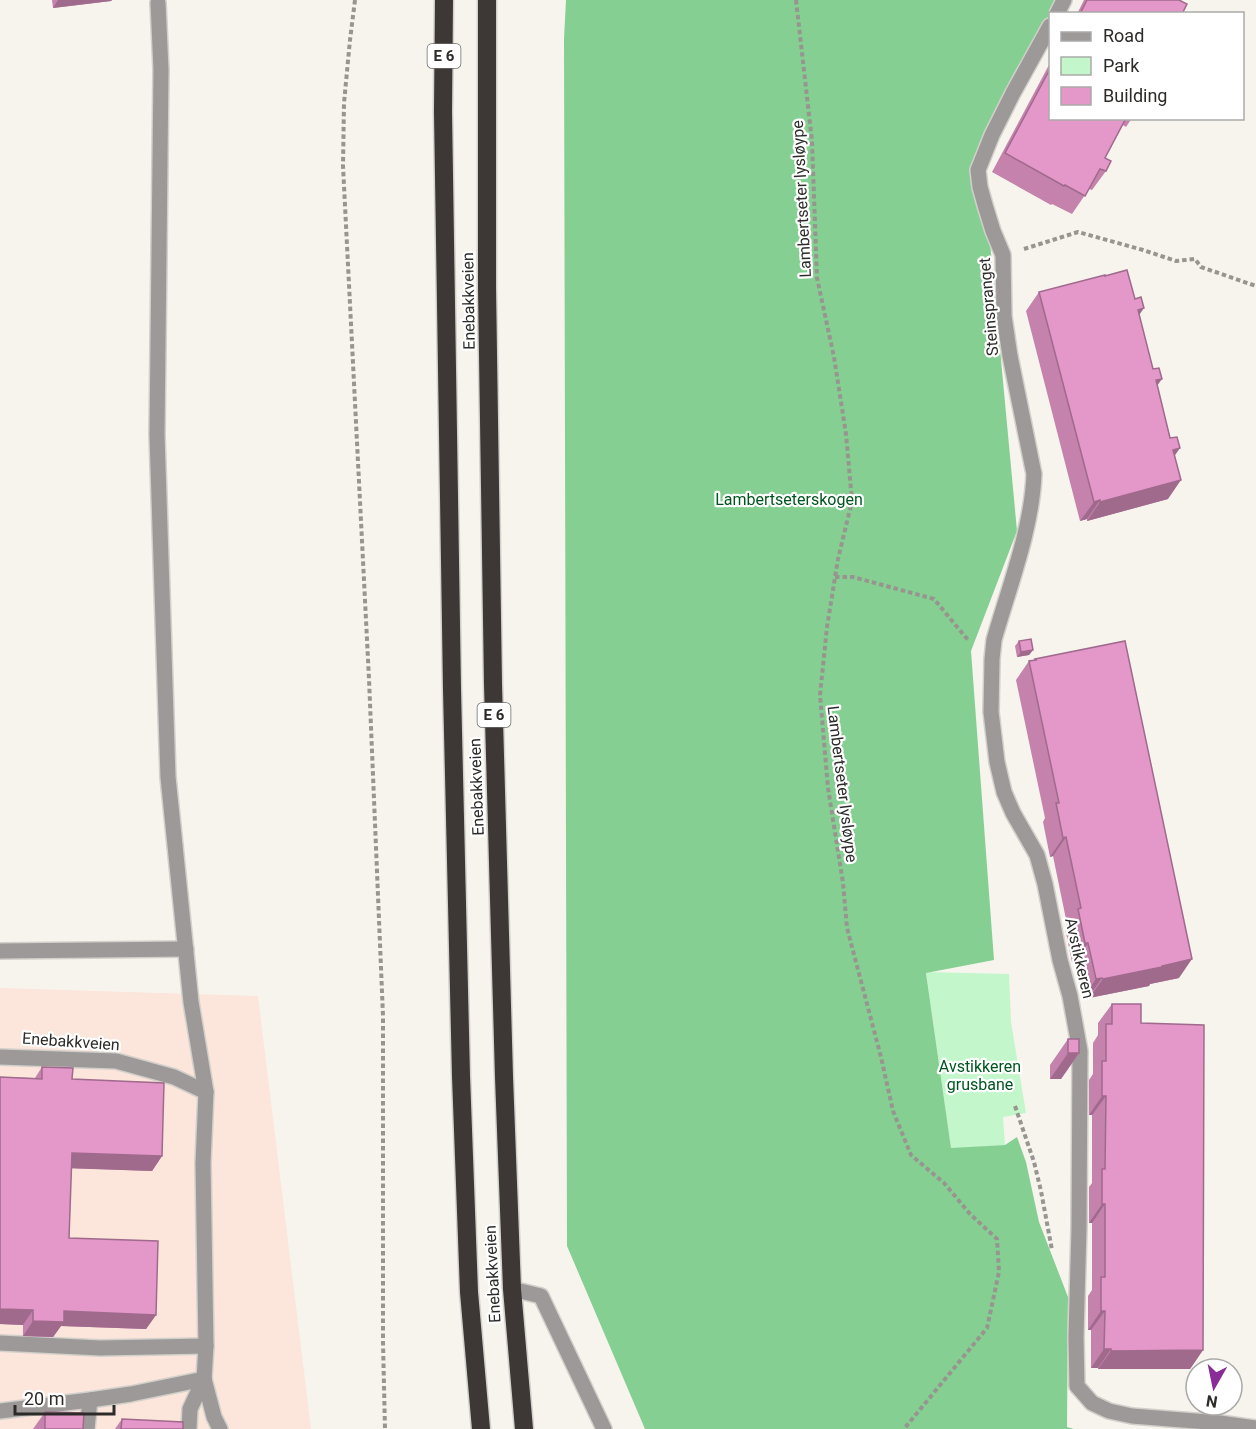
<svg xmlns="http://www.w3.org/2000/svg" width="1256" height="1429" font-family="Roboto,sans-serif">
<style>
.commercial{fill:#fce5da}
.green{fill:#c3f6ca}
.forest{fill:#86cf92}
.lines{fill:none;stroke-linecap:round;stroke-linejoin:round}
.minor-casing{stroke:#d2d0cb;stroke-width:18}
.highway-casing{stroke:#d2d0cb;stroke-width:21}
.path{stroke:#979590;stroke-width:4;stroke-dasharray:4.5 3;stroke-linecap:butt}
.minor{stroke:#9d9998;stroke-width:15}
.highway{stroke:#3d3735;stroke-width:18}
.wall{fill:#c482ad}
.shaded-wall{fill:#a06a8d}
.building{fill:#e497c9;stroke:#a06a8d;stroke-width:1.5}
.labels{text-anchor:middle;stroke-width:4.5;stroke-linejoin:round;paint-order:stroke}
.shield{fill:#fff;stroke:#6b6b69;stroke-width:1.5}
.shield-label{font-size:15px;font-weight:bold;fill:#2c2b29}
.street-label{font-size:16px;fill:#2c2b29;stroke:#fff}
.park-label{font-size:16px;fill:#00551e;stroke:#fff}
</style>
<rect width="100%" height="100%" fill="#f7f4ee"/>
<!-- commercial -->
<polygon class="commercial" points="0,988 258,996 311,1429 0,1429"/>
<!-- green -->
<polygon class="green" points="926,972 1009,974 1011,1022 1026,1113 1003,1117 1005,1145 951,1149"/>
<!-- forest -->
<polygon class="forest" points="566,0 1061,0 1050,14 1050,19 981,146 1017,531 971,651 994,960 926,973 951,1148 1005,1145 1017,1137 1026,1162 1039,1222 1068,1297 1067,1427 1074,1429 645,1429 567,1246 564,39"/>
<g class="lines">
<defs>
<g id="minor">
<polyline points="158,3 161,70 157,435 168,777 191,1002 206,1092 203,1163 206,1346 204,1379 214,1417 220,1429"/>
<polyline points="1057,14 1064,0"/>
<path d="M1050 26 1013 93 992 135 978 170 980 187 985 205 993 231 1003 255 1004 316 1010 356 1034 474C1032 529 1009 587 994 640L992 659 991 712 997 762 1004 792 1013 813 1037 855 1045 884 1060 960 1070 996 1080 1051 1079 1228 1076 1337 1077 1386 1092 1403 1109 1411 1132 1416 1220 1423 1256 1428"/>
<polyline points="0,951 186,949"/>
<polyline points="0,1057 116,1061 174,1077 206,1092"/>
<polyline points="512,1289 541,1296 604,1429"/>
<polyline points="0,1343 100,1348 206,1346"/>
<polyline points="0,1411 90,1400 131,1394 204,1379"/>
<polyline points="87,1429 90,1400"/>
<polyline points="189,1429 190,1409 204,1379"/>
</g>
<g id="highway">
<polyline points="444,0 443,112 452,689 461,1076 469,1292 481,1429"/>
<polyline points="487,0 487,288 493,684 504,1077 512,1289 524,1429"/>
</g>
</defs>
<!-- minor casing -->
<use href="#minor" class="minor-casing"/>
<!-- highway casing -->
<use href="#highway" class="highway-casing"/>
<!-- path -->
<g class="path">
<polyline points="355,0 350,40 344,103 343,166 369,679 383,1016 383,1342 385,1429"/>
<polyline points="796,0 812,141 817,278 834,357 846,434 852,501 838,559 827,627 820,695 828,788 843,883 847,928 881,1057 893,1111 911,1155 944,1183 970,1214 997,1239 999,1272 987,1328 904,1429"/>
<polyline points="1024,249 1078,232 1143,250 1176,261 1195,259 1201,267 1256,286"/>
<polyline points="835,577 853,577 934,599 968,640"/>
<polyline points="1015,1106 1034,1162 1041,1191 1052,1250"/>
</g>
<!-- minor -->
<use href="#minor" class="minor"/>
<!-- highway -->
<use href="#highway" class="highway"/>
</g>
<!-- wall -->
<g class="wall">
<polygon points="52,0 112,0 111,1 53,8"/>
<polygon points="1084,0 1179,0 1182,14 1077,14"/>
<polygon points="1050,63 1050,118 1132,118 1126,127 1123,125 1105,158 1106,171 1092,190 1089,189 1072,214 1052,204 1051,205 992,172"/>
<polygon points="1039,292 1139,316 1175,456 1168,499 1087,521 1087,519 1080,521 1026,311"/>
<polygon points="1019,641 1033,650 1029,655 1017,657 1015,646"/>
<polygon points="1035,659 1179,978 1150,984 1149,986 1089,998 1089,996 1083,998 1075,962 1072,962 1065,928 1067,924 1053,856 1050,857 1043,822 1045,818 1016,680 1029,661 1034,660"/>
<polygon points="1112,1004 1141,1023 1203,1350 1190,1369 1098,1369 1098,1368 1091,1368 1091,1330 1088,1330 1088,1296 1092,1290 1092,1223 1089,1223 1089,1187 1092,1183 1092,1115 1089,1115 1089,1080 1093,1074 1093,1043 1098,1035 1098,1023"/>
<polygon points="1068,1039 1079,1053 1061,1079 1050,1079 1050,1065"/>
<polygon points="42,1067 72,1079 162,1156 152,1171 71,1168 69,1238 156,1315 146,1329 61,1326 53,1337 23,1336 23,1325 0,1324 0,1077 35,1078"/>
<polygon points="45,1412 83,1429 33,1429"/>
<polygon points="122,1419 183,1429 115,1429"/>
</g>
<!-- shaded-wall -->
<g class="shaded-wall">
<polygon points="58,0 112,0 111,1 53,8"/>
<polygon points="1144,308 1131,327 1138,310"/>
<polygon points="1162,379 1149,397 1156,380"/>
<polygon points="1180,448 1167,467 1173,450"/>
<polygon points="1181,480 1168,499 1087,521 1100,502"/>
<polygon points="1100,500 1087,519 1080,521 1094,502"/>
<polygon points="1033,650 1029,655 1017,657 1021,652"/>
<polygon points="1066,837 1053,856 1050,857 1063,838"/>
<polygon points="1085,943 1088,943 1075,962 1072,962"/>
<polygon points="1192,959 1179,978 1150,984 1149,986 1089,998 1103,979"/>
<polygon points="1102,978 1089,996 1083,998 1096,979"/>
<polygon points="1068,1053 1079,1053 1061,1079 1050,1079"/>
<polygon points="1102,1096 1106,1096 1092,1115 1089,1115"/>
<polygon points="72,1153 162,1156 152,1171 61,1168"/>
<polygon points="1102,1204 1105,1204 1092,1223 1089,1223"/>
<polygon points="0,1309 33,1310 23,1325 0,1324"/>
<polygon points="64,1311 156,1315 146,1329 61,1326 53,1337 23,1336 33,1321"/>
<polygon points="1101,1311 1105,1311 1091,1330 1088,1330"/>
<polygon points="1104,1349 1111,1349 1098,1368 1091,1368"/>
<polygon points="1203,1350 1190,1369 1098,1369 1111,1351"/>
</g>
<!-- building -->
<g class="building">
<polygon points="1087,0 1179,0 1187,4 1182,14 1080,14"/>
<polygon points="1050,69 1050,118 1126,118 1105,158 1111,161 1106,171 1100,169 1085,196 1065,185 1064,186 1005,153"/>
<polygon points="1127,270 1135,299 1141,297 1144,308 1138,310 1153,369 1159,368 1162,379 1156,380 1170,438 1177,437 1180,448 1173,450 1181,480 1100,502 1100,500 1094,502 1039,292 1105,275 1105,276"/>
<polygon points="1031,639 1033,650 1021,652 1019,641"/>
<polygon points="1125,641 1192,959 1162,966 1162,967 1103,979 1102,978 1096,979 1088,943 1085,943 1078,909 1081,908 1066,837 1063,838 1056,803 1059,803 1029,661 1036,660 1035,659"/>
<polygon points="1112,1004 1141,1004 1141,1023 1204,1025 1203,1350 1111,1351 1111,1349 1104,1349 1105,1311 1101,1311 1101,1277 1105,1277 1105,1204 1102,1204 1102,1169 1105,1169 1106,1096 1102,1096 1102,1061 1106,1061 1106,1024 1112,1024"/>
<rect x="1068" y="1039" width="11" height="14"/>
<polygon points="42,1067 73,1068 72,1079 164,1083 162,1156 72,1153 69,1238 158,1241 156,1315 64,1311 64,1322 33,1321 33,1310 0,1309 0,1077 42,1079"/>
<polygon points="45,1412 84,1413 83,1429 45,1429"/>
<polygon points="122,1419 183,1422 183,1429 121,1429"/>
</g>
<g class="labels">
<!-- shield labels -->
<g class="shield">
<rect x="427.5" y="44" width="33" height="24" rx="4.5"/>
<rect x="477.5" y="703" width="33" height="24" rx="4.5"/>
</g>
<g class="shield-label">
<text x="444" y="61">E 6</text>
<text x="494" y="720">E 6</text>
</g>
<!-- street labels -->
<g class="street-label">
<text transform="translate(801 199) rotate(-93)" y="6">Lambertseter lysløype</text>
<text transform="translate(468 301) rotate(-91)" y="6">Enebakkveien</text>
<text transform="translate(988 307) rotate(-95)" y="6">Steinspranget</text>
<text transform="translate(843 784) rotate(83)" y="6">Lambertseter lysløype</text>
<text transform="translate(476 787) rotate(-92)" y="6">Enebakkveien</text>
<text transform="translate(1080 958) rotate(77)" y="6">Avstikkeren</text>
<text transform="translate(71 1041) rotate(4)" y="6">Enebakkveien</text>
<text transform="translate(492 1274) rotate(-93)" y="6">Enebakkveien</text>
</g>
<!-- park labels -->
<g class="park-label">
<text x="789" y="505">Lambertseterskogen</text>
<text x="980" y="1072">Avstikkeren<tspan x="980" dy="18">grusbane</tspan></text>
</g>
</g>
<!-- legend -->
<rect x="1049" y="12" width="195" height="108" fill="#ffffff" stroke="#abaaa9" stroke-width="1.5"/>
<rect x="1061" y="32" width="30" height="9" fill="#9d9998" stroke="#abaaa9" stroke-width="1.5"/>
<text x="1103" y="42" font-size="18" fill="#2c2b29">Road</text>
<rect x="1061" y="57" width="30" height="18" fill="#c3f6ca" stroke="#abaaa9" stroke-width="1.5"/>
<text x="1103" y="72" font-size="18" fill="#2c2b29">Park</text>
<rect x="1061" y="87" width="30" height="18" fill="#e497c9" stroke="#abaaa9" stroke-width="1.5"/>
<text x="1103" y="102" font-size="18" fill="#2c2b29">Building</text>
<!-- north arrow -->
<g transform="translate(1214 1387) rotate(189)"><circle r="28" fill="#ffffff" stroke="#abaaa9" stroke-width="1.5"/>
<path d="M0-4.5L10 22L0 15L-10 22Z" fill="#892c97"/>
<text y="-9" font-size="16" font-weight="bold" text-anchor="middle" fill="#2c2b29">N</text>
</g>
<!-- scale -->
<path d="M15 1405v9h99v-9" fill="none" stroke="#2c2b29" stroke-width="3"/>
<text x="24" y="1405" font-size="18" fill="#2c2b29" stroke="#ffffff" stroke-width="4.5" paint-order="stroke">20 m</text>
</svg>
